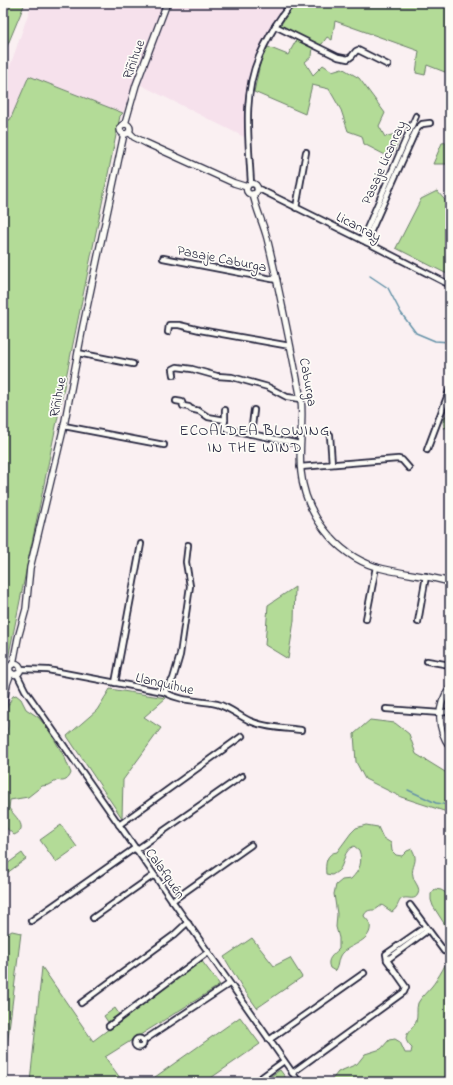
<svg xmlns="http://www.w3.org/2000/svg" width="453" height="1085" font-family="'Indie Flower',sans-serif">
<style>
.built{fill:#f6e1ec}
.green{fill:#b3db97;stroke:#6a7e69}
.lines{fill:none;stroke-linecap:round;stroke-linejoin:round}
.stream{stroke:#6592a8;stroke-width:1.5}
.minor-casing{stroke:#22223b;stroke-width:8}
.tertiary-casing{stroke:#22223b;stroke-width:8}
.minor{stroke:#fdfcf7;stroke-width:4.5}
.tertiary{stroke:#fdfcf7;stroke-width:5.5}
.labels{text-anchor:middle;stroke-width:3.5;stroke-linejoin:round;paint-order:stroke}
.street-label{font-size:14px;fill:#22223b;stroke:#fdfcf7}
.neighbourhood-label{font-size:15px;letter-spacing:1px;fill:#22223b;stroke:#fdfcf7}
</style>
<rect width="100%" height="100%" fill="#faf0f2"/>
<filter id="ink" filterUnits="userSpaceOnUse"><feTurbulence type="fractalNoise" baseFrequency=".025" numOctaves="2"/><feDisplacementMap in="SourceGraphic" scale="8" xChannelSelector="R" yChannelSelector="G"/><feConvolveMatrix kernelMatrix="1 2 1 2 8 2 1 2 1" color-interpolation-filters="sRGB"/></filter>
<g filter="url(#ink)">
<!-- built -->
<g class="built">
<polygon points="32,3 163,3 142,58 123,113 29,76 10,121 3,118 3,67 9,69"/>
<polygon points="172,3 288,3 279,14 265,37 253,67 247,102 246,138 141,85 153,49"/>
</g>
<!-- green -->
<g class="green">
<polygon points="3,3 25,3 3,56"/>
<polygon points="297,3 450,3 450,40 447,51 450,52 450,74 427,65 425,75 416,73 419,51 335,21 332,40 327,37 322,44 313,47 312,56 305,62 313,75 323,65 332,71 342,68 359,78 385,113 379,126 385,137 395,134 401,136 391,158 364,144 362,136 348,131 341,110 329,89 312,85 305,114 254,92 262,55 268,47 288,55 298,37 280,26 290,10"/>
<polygon points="29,76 123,113 120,116 3,683 3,118 10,120"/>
<polygon points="450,142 450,164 433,164 442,143"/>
<polygon points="437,191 450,206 449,275 396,248 421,199"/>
<polygon points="450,403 450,427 444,428 443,421 448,412"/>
<polygon points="295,587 294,621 288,659 265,645 268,605"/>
<polygon points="110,689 166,698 144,717 161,728 123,780 122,818 67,736 97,710"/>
<path d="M16 695 21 699 26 709 38 717 49 730 65 758 71 773C69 779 64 783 58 780L49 785 42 786 28 797 10 800 9 808C13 815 31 828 14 835L3 825V754L8 726V706L11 699 13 696Z"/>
<polygon points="370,720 395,723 409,734 416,754 450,775 450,813 401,797 365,779 356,762 354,734"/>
<polygon points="61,825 77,847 56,862 40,840"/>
<path d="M366 825 378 827 383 838 391 843 392 851 396 855 402 856 407 851 412 849C420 862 410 866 413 876 414 883 421 887 418 894 415 901 409 897 404 898 398 898 399 908 392 912L382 905 375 910C370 910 366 910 364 916 366 919 369 921 370 924 373 941 351 944 342 953 337 958 339 965 335 971L330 968C326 959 333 955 339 949V938L336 927 337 914 334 894 336 885 342 880 351 879C360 870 363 862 359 850L354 846C343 851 345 861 340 869 338 872 335 873 332 875L326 874C325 864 326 853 337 852L351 833 356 828Z"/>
<polygon points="22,853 26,859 3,876 3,867"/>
<polygon points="435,889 441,890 450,895 450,940 447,928 433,906 431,900 431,894"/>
<polygon points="12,931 21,933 3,1078 3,936"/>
<polygon points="252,938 274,966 290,958 302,977 257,1008 242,987 224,957"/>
<path d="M450 953V1082H330L338 1072 357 1064 365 1054 381 1049 389 1040 395 1039 400 1042 405 1053H411L412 1048C399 1036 411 1032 416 1022 418 1016 416 1009 418 1003 421 997 428 991 432 986 437 980 449 960 450 953Z"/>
<polygon points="201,960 220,985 105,1057 123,1082 30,1082 42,967 93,1041 179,976"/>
<polygon points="115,1008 119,1014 108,1022 104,1016"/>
<polygon points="240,1017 260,1044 205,1082 148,1082"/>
<polygon points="280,1070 289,1082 262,1082"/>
</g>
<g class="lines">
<!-- stream -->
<g class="stream">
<polyline points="370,276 388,288 401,313 416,333 435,341 450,342"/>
<polyline points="408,790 436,803 450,805"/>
</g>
<defs>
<g id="minor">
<polyline points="275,26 338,57 348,59 352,56 356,51 358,50 388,65"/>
<path d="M251 184C249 142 242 96 259 57 262 50 266 42 270 35 276 24 283 12 293 3"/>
<polyline points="257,188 366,242 450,285"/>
<polyline points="296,208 306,152"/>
<polyline points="362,240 416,116"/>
<polyline points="366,242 416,130 422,124 430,123"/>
<polyline points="163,258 277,280"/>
<polyline points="168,332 169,325 179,325 200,330 290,346"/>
<polyline points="78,353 133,364"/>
<polyline points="174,375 173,369 177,367 192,369 217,376 232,377 268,387 287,397 301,399"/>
<polyline points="176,401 182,402 183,406 189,407 191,409 199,411 208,417 225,420 224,426 227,429 300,444"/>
<polyline points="225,420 225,410"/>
<polyline points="64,426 164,445"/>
<polyline points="251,434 254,410"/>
<polyline points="330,435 332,464"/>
<polyline points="427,450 450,389"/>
<polyline points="300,467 398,459 402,460 409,468"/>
<polyline points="366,619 376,567"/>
<polyline points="418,622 426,576"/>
<polyline points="427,661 450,665"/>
<path d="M21 669 48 670 164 692C182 702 198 700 217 704 229 707 239 716 250 721 266 728 285 728 301 730"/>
<polyline points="17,674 25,690 299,1082"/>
<polyline points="115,683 141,544"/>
<polyline points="164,692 173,679 180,655 190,586 186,562 188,545"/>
<polyline points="386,709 440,713 450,711"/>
<polyline points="119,825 242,736"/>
<polyline points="136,850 242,776"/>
<polyline points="172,901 251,845"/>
<polyline points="410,905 444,951"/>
<polyline points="93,918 154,875"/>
<polyline points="31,921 135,848"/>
<polyline points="387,960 428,930"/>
<polyline points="81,1003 174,935 188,922"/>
<polyline points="109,1026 208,952"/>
<circle cx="139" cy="1043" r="4.5"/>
<polyline points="269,1040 364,973"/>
<polyline points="143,1041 229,984"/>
<polyline points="292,1073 404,992 406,987 387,960 386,954 425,927"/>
<polyline points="255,1082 284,1061"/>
</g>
<g id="tertiary">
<circle cx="125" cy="129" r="5"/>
<polyline points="125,124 136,85 167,3"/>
<polyline points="129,132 134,137 146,143 234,183 247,187"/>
<circle cx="252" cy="189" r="5.5"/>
<path d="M253 194C256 209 263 223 267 238 280 291 290 345 301 399 304 423 298 448 301 472 305 513 335 554 376 567 400 574 426 575 450 582"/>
<circle cx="15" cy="669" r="5.5"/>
<polyline points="13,664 18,638 26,609 30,568 64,426 83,326 124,134"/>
<path d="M450 688C436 706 437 729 450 747"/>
<polyline points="3,708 7,684 11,673"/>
</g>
</defs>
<!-- minor casing -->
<use href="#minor" class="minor-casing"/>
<!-- tertiary casing -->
<use href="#tertiary" class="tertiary-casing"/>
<!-- minor -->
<use href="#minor" class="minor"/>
<!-- tertiary -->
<use href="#tertiary" class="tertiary"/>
</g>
</g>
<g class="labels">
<!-- street labels -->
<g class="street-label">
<text transform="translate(133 59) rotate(-70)" y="5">Riñihue</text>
<text transform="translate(383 162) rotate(-66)" y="5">Pasaje Licanray</text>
<text transform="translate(359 226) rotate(27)" y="5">Licanray</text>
<text transform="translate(222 258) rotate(11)" y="5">Pasaje Caburga</text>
<text transform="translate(309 382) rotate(80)" y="5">Caburga</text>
<text transform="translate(57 397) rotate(-79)" y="5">Riñihue</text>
<text transform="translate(165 683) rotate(13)" y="5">Llanquihue</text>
<text transform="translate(166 873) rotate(55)" y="5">Calafquén</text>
</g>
<!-- neighbourhood labels -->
<g class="neighbourhood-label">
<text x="255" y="435">ECOALDEA BLOWING<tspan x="255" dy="17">IN THE WIND</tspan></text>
</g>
</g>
<!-- margin -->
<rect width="453" height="1085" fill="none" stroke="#fdfcf7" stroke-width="16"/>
<rect x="8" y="8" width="437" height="1069" fill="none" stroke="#22223b" stroke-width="1.5" filter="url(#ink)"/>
</svg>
